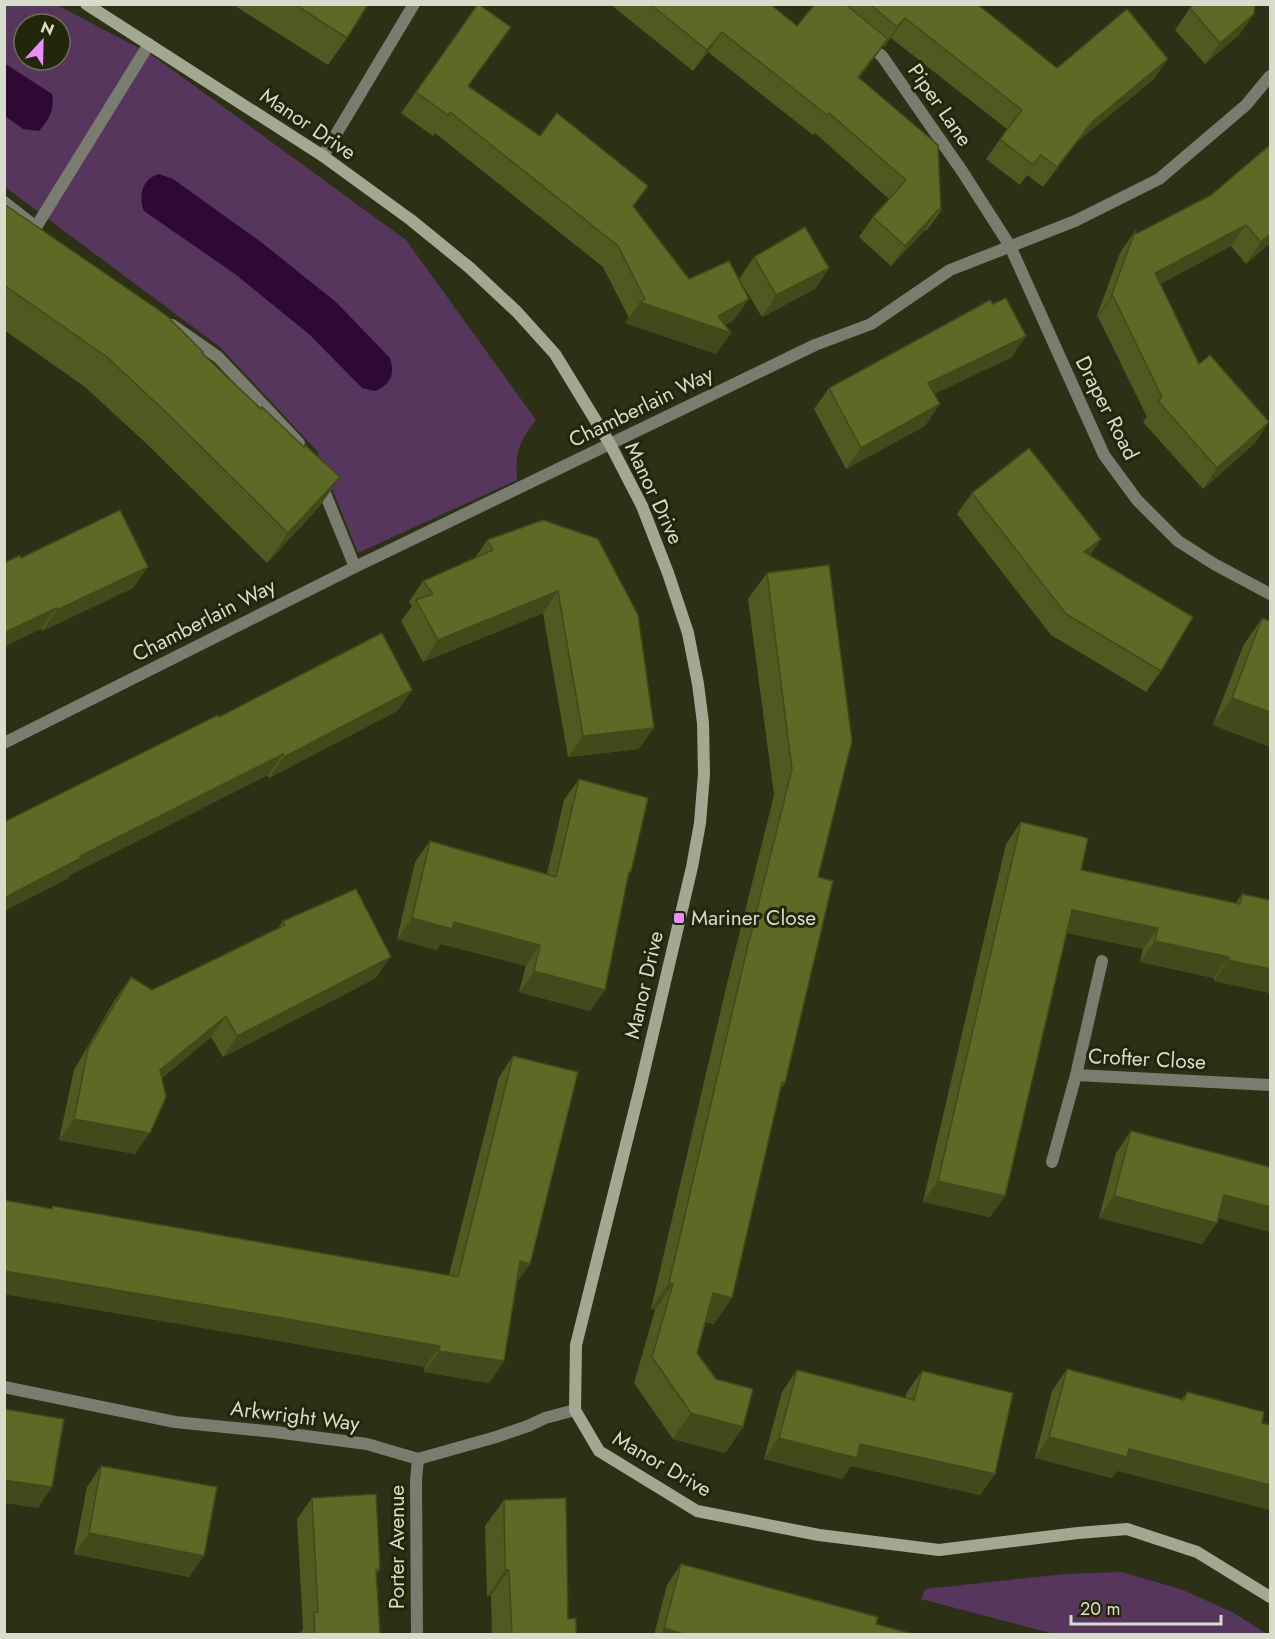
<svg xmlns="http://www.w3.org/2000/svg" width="1275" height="1639" font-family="Jost,sans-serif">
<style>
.grass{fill:#56365c;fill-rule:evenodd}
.water{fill:#300836}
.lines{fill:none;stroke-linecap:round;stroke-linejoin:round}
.lane{stroke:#797c6e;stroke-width:12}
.street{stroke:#797c6e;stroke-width:12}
.secondary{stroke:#a3a892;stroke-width:12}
.wall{fill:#505a20}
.shaded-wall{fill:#414a1a}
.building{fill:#5d6925;stroke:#414a1a;stroke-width:1.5}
.poi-dot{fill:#eb8dfc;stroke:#22270c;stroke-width:2}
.labels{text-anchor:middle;stroke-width:6;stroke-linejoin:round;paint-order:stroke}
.street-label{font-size:21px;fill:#d8dccb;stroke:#22270c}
.poi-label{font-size:21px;fill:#d8dccb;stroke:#22270c;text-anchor:start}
</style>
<rect width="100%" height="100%" fill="#2c3116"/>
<!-- grass -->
<g class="grass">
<path d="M4 5H57L152 55 406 240 536 420C519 441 515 453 517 480L358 553 317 451 220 347 5 187ZM24 24H60V60H24Z"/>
<polygon points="1122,1572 1183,1590 1234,1613 1267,1634 1054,1634 921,1599 925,1589 1065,1574"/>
</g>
<!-- water -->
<g class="water">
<path d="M4 63 52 94C55 110 49 119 39 131L23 129 5 116Z"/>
<path d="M159 174 173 179 261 242 337 303 390 358C395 375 391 384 375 391L362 388 310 335 235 274 144 211C138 197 142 178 159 174Z"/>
</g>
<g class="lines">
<!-- lane -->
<g class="lane">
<polyline points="865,43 882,56 962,171 1010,246"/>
<polyline points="4,202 36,227"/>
<polyline points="172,325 218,357 299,443"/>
<polyline points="320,481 355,567"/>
</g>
<!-- street -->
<g class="street">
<polyline points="323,156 414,4"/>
<polyline points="36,227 149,44"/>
<polyline points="1010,246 1104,455 1137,500 1178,541 1214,564 1270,594"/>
<polyline points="4,743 355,567 815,345 871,324 950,270 1075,221 1159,179 1246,105 1270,76"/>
<polyline points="1076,1075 1102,961"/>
<polyline points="1052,1162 1076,1075 1270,1085"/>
<polyline points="4,1387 175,1422 275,1432 367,1444 418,1459 496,1437 528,1426 545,1418 575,1410"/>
<polyline points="417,1634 416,1480 418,1459"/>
</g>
<!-- secondary -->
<polyline class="secondary" points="86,4 323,156 411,220 470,268 517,312 555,354 610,444 642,506 668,573 688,633 698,684 703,723 704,774 700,823 692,867 641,1084 576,1345 575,1410 599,1451 697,1511 819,1535 939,1550 1078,1533 1127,1529 1197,1552 1270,1597"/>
</g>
<!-- wall -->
<g class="wall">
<polygon points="232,4 365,4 347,38 328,65"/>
<polygon points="478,4 468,87 634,207 689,279 734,320 725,325 716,354 625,323 629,318 603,267 435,133 433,136 401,113"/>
<polygon points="610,4 770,4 797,26 815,4 977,4 1057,68 1168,59 1154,79 1078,141 1043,187 1027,175 1020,185 986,159 1007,129 891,38 884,47 883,46 859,78 941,211 926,231 925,230 891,266 859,237 873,217 889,199 815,133 813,135 708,52 693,71"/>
<polygon points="1190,8 1254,14 1239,35 1205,64 1175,30"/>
<polygon points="1270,145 1270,243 1246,264 1231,246 1160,284 1199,364 1255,443 1203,489 1143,422 1147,417 1098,317 1096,318 1120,253 1135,231 1136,234 1211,195"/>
<polygon points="4,204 202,353 261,409 304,447 340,477 319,507 267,563 148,445 85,387 4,330"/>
<polygon points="754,257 829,268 815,289 762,317 739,279"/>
<polygon points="1012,357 934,394 925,426 846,469 814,409 829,388"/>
<polygon points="972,493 1101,539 1090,555 1161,671 1146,692 1051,635 957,514"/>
<polygon points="543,520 639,749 568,757 543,613 423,662 401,621 412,606 409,602 423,581 475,558 487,540"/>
<polygon points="21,558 133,588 42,631"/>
<polygon points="767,573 818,877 785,1083 781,1089 714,1324 705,1322 697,1353 743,1427 725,1453 673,1439 634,1383 655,1310 651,1309 730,971 774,795 748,599"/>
<polygon points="1262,618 1270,621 1270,747 1213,725 1243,646"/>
<polygon points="412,690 397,711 269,778 268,775 70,875 67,879 4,911 219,717"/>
<polygon points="579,779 628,876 605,990 590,1011 519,992 526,966 441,944 437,950 397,939 415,862 430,841 547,874 564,800"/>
<polygon points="1021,822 1081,870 1236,903 1242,894 1270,900 1270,993 1214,981 1214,978 1140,962 1143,949 1067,933 1005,1196 990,1217 923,1202 1006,844"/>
<polygon points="283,921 376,978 223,1057 211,1037 162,1078 135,1154 59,1140 74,1070 116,998 131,977 152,990 277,930"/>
<polygon points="513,1056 530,1264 516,1283 504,1361 489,1383 424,1372 425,1367 268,1339 4,1294 4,1200 51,1209 53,1206 449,1275 499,1077"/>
<polygon points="1131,1131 1270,1167 1270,1232 1218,1218 1202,1244 1099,1218 1116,1153"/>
<polygon points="1067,1369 1181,1400 1187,1392 1264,1412 1117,1471 1112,1478 1035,1458 1052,1391"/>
<polygon points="797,1370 905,1398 907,1392 922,1371 995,1474 980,1495 851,1466 842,1479 764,1459 782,1392"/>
<polygon points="101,1466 189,1577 74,1554 87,1487"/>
<polygon points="312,1498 380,1569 376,1575 380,1635 299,1635 303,1629 297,1519"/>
<polygon points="504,1500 568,1619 576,1635 492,1635 491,1596 487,1596 485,1526"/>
<polygon points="681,1564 876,1624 916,1635 654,1635 667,1585"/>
</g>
<!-- shaded-wall -->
<g class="shaded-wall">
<polygon points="1254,14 1239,35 1205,64 1220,43"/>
<polygon points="905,18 891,38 884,47 897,27"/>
<polygon points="722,32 708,52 693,71 707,50"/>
<polygon points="888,39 873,60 843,97 858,77"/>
<polygon points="1168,59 1154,79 1078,141 1043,187 1092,122"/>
<polygon points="939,209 925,230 891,266 905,246"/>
<polygon points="1246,225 1231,246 1140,295 1155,273"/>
<polygon points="1270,234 1270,243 1246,264 1261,242"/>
<polygon points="829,268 815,289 762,317 776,295"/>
<polygon points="1113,296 1098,317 1096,318 1111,297"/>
<polygon points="749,299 734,320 719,328 731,333 716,354 625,323 640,302 718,316"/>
<polygon points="1026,336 1012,357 913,404 928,383"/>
<polygon points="940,404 925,426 846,469 861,448"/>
<polygon points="1269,422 1255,443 1203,489 1217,468"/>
<polygon points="340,477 319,507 267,563 288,533"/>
<polygon points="1101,539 1086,561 1084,552"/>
<polygon points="148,567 133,588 42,631 57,610"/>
<polygon points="558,591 543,613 423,662 438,640"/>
<polygon points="56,608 41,629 4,647 4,633"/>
<polygon points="412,690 397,711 269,778 284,757"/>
<polygon points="1232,698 1270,712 1270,747 1213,725"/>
<polygon points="654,728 639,749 568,757 583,736"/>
<polygon points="283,754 268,775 70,875 67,879 4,911 4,898 80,856"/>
<polygon points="1072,910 1158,928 1143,949 1057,931"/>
<polygon points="412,918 454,922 540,945 526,966 441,944 437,950 397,939"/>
<polygon points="1155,941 1229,957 1214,978 1140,962"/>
<polygon points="391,957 376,978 223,1057 237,1036"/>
<polygon points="1228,960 1270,969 1270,993 1214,981"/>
<polygon points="534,971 605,990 590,1011 519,992"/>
<polygon points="226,1016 211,1037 145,1091 160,1070"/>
<polygon points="74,1119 150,1133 135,1154 59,1140"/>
<polygon points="938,1181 1005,1196 990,1217 923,1202"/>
<polygon points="1224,1195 1270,1207 1270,1232 1210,1216"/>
<polygon points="1114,1196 1217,1223 1202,1244 1099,1218"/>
<polygon points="520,1261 530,1264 515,1285"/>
<polygon points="4,1271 282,1318 440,1346 425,1367 268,1339 4,1294"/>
<polygon points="669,1283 673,1284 655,1310 651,1309"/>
<polygon points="713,1293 732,1298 714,1324 695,1319"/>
<polygon points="439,1351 504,1361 489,1383 424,1372"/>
<polygon points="691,1413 743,1427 725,1453 673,1439"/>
<polygon points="1049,1437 1129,1449 1270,1485 1270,1510 1117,1471 1112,1478 1035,1458"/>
<polygon points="779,1438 860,1444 995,1474 980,1495 851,1466 842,1479 764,1459"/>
<polygon points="4,1480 52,1487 38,1508 4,1503"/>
<polygon points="89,1533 204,1556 189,1577 74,1554"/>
<polygon points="505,1570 509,1570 491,1596 487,1596"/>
<polygon points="664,1628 687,1635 660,1635"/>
</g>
<!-- building -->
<g class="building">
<polygon points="294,4 365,4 367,6 347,38"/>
<polygon points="478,4 511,27 468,86 540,136 557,113 648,186 633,206 689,279 729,261 749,299 718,316 731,333 640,302 645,299 618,246 450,112 448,115 416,92"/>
<polygon points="650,4 770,4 797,26 815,4 845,4 888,39 858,77 938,145 941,211 939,209 905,246 873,217 906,180 829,113 827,115 722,32 707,50"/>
<polygon points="870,4 977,4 1057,68 1127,9 1168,59 1092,122 1057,167 1041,155 1033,165 1000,139 1022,110 905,18 897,27"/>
<polygon points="1195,4 1255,4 1254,14 1220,43 1190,8"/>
<polygon points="1270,145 1270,234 1261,242 1246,225 1155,273 1199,364 1210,355 1269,422 1217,468 1158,401 1162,397 1113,296 1111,297 1135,231 1136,234 1211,195"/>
<polygon points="4,204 166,315 203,352 202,353 261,409 262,407 304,447 305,445 340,477 288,533 169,415 107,357 4,285"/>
<polygon points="805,227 829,268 776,295 754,257"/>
<polygon points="1006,298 1026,336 928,383 940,404 861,448 829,388 990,300 993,304"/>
<polygon points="1029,448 1101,539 1084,552 1193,617 1161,671 1066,614 972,493"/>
<polygon points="120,510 148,567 57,610 56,608 4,633 4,563 20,555 21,558"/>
<polygon points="543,520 598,539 638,615 654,728 583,736 558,591 438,640 416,600 433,594 423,581 493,550 487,540"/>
<polygon points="829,565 852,741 818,877 833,881 785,1083 782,1082 732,1298 713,1293 697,1353 716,1379 753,1389 743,1427 691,1413 652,1357 673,1284 669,1283 748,945 792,769 767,573"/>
<polygon points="1262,618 1270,621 1270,712 1232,698"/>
<polygon points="382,633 412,690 284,757 283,754 80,856 81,858 4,898 4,822 218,715 219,717"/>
<polygon points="579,779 648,798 631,872 629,872 605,990 534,971 540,945 454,922 452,929 412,918 430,841 556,877"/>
<polygon points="1021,822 1088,838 1081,870 1240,904 1242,894 1270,900 1270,969 1228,960 1229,957 1155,941 1158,928 1072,910 1005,1196 938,1181"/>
<polygon points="356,889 391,957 237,1036 226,1016 160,1070 166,1097 150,1133 74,1119 88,1049 131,977 152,990 285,925 283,921"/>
<polygon points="513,1056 578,1072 530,1264 520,1261 504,1361 439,1351 440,1346 282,1318 4,1271 4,1200 52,1209 53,1206 458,1277"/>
<polygon points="1131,1131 1270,1167 1270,1207 1224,1195 1217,1223 1114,1196"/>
<polygon points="1067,1369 1184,1400 1187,1392 1264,1412 1262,1423 1270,1425 1270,1485 1129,1449 1127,1457 1049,1437"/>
<polygon points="797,1370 914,1400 922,1371 1013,1393 995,1474 860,1444 857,1458 779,1438"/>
<polygon points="4,1409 64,1419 52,1487 4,1480"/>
<polygon points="101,1466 217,1487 204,1556 89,1533"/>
<polygon points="376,1494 380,1569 376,1570 380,1635 315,1635 314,1613 318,1612 312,1498"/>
<polygon points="566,1498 568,1619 576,1618 576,1635 512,1635 509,1570 505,1570 504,1500"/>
<polygon points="681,1564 878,1617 876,1624 916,1635 687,1635 664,1628"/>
</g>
<!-- markers -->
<rect class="poi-dot" x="673" y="912" width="12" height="12" rx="3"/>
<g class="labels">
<!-- street labels -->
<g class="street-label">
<text transform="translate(940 105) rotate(55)" y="7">Piper Lane</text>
<text transform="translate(308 124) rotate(34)" y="7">Manor Drive</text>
<text transform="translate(641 407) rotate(-26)" y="7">Chamberlain Way</text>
<text transform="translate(1107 408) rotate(63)" y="7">Draper Road</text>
<text transform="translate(654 493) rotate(65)" y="7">Manor Drive</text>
<text transform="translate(204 620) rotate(-27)" y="7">Chamberlain Way</text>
<text transform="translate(644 985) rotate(-77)" y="7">Manor Drive</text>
<text transform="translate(1147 1059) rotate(3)" y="7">Crofter Close</text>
<text transform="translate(295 1416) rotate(7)" y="7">Arkwright Way</text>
<text transform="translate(662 1464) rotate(30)" y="7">Manor Drive</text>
<text transform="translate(397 1547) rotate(-90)" y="7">Porter Avenue</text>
</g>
<!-- poi labels -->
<g class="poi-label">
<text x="691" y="925">Mariner Close</text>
</g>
</g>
<!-- border -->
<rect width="1275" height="1639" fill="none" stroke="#d8dccb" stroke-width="12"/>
<!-- north arrow -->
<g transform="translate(42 42) rotate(22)"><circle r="28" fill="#22270c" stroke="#6b6f58" stroke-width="1.5"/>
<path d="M0-4.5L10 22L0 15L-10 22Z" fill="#eb8dfc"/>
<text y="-9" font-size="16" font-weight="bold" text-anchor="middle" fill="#d8dccb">N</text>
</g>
<!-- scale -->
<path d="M1071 1615v9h150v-9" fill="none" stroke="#d8dccb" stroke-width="3"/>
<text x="1080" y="1615" font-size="18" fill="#d8dccb" stroke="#22270c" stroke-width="4.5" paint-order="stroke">20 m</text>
</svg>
